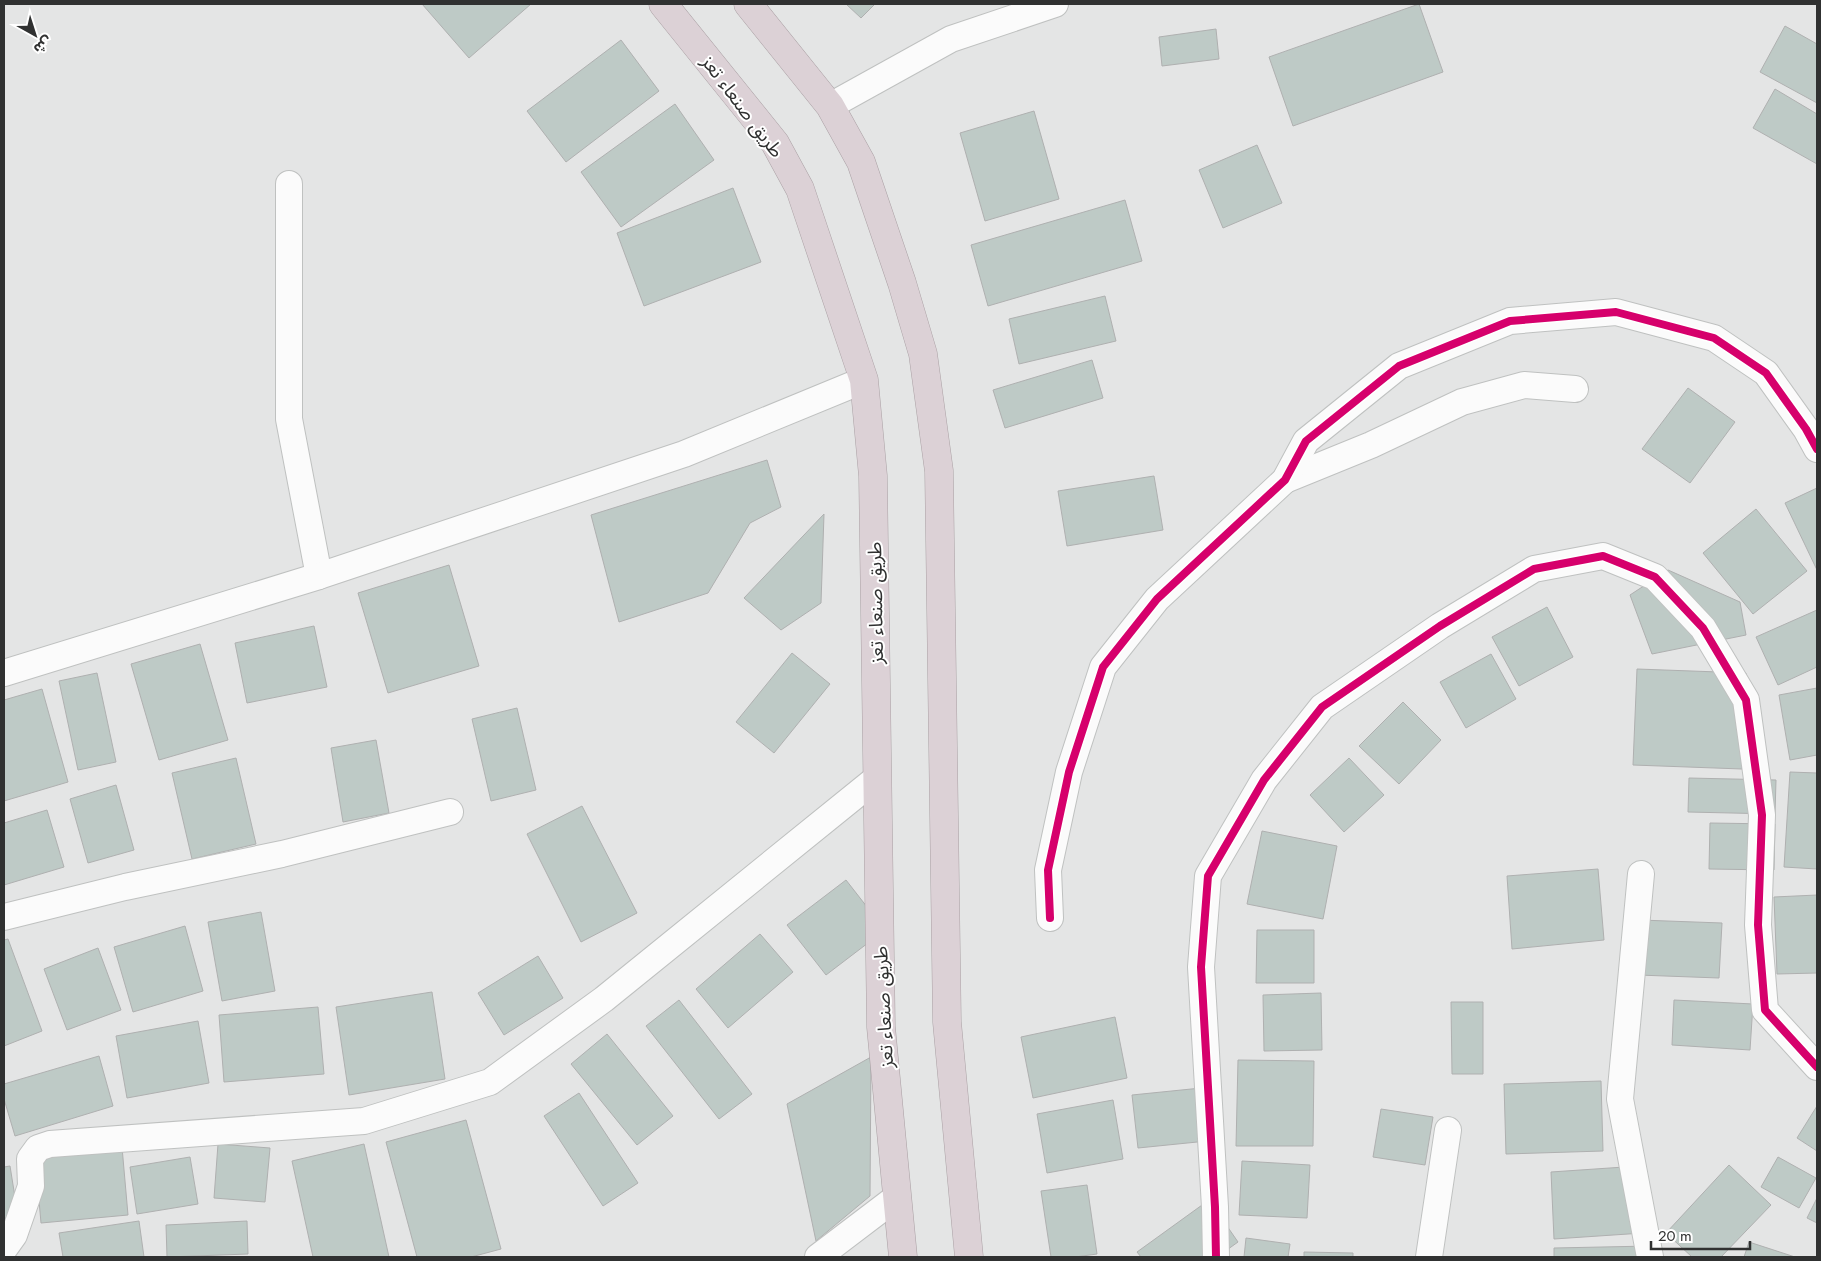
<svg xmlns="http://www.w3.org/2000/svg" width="1821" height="1261" font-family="Jost,'Noto Sans Arabic',sans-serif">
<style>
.building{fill:#becac6;stroke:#afb0b0}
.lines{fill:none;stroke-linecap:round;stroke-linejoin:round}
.street-casing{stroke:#bfc1c0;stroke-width:28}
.highway-casing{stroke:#aaa0a4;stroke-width:29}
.street{stroke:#fbfbfb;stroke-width:26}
.highway{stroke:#dcd1d6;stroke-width:28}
.cycleway-casing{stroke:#fff;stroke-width:11}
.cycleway{stroke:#d6006c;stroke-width:8}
.labels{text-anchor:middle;stroke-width:4;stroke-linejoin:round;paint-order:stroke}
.street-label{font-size:19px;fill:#303131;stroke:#fff}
</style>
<rect width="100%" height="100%" fill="#e4e5e5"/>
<!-- building -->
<g class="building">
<polygon points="422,4 531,4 469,58"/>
<polygon points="846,4 875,4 861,18"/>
<polygon points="1419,4 1443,72 1293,126 1269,57"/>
<polygon points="1785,26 1817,44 1817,103 1760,72"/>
<polygon points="1216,29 1219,59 1162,66 1159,37"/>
<polygon points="621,40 659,91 566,162 527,111"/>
<polygon points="1775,89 1817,114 1817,164 1753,128"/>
<polygon points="675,104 714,160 621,227 581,172"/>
<polygon points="1034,111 1059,199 985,221 960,133"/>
<polygon points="1257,145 1282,203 1223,228 1199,170"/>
<polygon points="733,188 761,262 644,306 617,233"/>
<polygon points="1125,200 1142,261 988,306 971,245"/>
<polygon points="1105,296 1116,341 1019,364 1009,319"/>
<polygon points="1092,360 1103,398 1005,428 993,390"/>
<polygon points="1688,388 1735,422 1690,483 1642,449"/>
<polygon points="767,460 781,507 750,523 708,593 619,622 591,515"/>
<polygon points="1154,476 1163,530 1067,546 1058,491"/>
<polygon points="1817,488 1817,570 1785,503"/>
<polygon points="1756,509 1807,571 1753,614 1703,553"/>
<polygon points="824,514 821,603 781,630 744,598"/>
<polygon points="449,565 479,666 388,693 358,593"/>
<polygon points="1668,570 1740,602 1746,635 1652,654 1630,595"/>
<polygon points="1547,607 1573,657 1519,686 1492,637"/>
<polygon points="1817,610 1817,667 1778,685 1756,637"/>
<polygon points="314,626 327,687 247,703 235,643"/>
<polygon points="200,644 228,740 159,760 131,664"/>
<polygon points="792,653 830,684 774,753 736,722"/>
<polygon points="1491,654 1516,699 1466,728 1440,682"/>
<polygon points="1637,669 1746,673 1742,769 1633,765"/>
<polygon points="97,673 116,762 78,770 59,681"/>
<polygon points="1817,688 1817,755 1790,760 1779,695"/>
<polygon points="42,689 68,782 4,801 4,700"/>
<polygon points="1403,702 1441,740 1399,784 1359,746"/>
<polygon points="517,708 536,790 491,801 472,719"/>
<polygon points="376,740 389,813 343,822 331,748"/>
<polygon points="236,758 256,844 192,859 172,773"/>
<polygon points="1349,758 1384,795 1344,832 1310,795"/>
<polygon points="1790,772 1817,773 1817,869 1784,867"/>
<polygon points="1689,778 1776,780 1775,814 1688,812"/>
<polygon points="116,785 134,850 88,863 70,799"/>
<polygon points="582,806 637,913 581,942 527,834"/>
<polygon points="47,810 64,867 4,885 4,823"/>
<polygon points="1710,823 1775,824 1774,870 1709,869"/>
<polygon points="1262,831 1337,846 1323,919 1247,904"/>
<polygon points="1598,869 1604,940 1512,949 1507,876"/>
<polygon points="846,880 885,930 826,975 787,925"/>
<polygon points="1817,895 1817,973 1777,974 1774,897"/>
<polygon points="261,912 275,991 222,1001 208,922"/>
<polygon points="1640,920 1722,923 1719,978 1638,975"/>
<polygon points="185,926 203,991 133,1012 114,947"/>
<polygon points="1257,930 1314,930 1314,983 1256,983"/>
<polygon points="760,934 793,972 728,1028 696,989"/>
<polygon points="8,939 42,1031 4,1046 4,940"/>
<polygon points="98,948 121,1010 67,1030 44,969"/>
<polygon points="538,956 563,998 504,1035 478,993"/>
<polygon points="432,992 445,1079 349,1095 336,1007"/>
<polygon points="1321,993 1322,1050 1264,1051 1263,995"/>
<polygon points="679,1000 752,1094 719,1119 646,1026"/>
<polygon points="1674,1000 1753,1004 1750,1050 1672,1045"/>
<polygon points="1451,1002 1483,1002 1483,1074 1452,1074"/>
<polygon points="318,1007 324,1074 224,1082 219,1015"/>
<polygon points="1115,1017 1127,1078 1033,1098 1021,1037"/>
<polygon points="198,1021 209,1083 127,1098 116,1036"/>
<polygon points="607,1034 673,1116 637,1145 571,1064"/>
<polygon points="99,1056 113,1106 15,1136 4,1099 4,1084"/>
<polygon points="871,1057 870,1196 816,1241 787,1104"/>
<polygon points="1238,1060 1314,1061 1313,1146 1236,1146"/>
<polygon points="1601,1081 1603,1151 1506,1154 1504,1084"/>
<polygon points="1211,1087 1217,1140 1138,1148 1132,1095"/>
<polygon points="579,1093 638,1183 603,1206 544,1116"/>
<polygon points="1113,1100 1123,1159 1047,1173 1037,1114"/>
<polygon points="1817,1106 1817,1151 1797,1138"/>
<polygon points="1381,1109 1433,1117 1425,1165 1373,1157"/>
<polygon points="466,1120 501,1249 471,1257 417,1257 386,1142"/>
<polygon points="218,1144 270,1148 265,1202 214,1198"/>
<polygon points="364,1144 389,1257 313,1257 292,1161"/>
<polygon points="122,1147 128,1215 41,1223 35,1155"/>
<polygon points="190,1157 198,1204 137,1214 130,1167"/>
<polygon points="1778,1157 1816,1178 1799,1208 1761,1187"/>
<polygon points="1242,1161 1310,1165 1307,1218 1239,1215"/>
<polygon points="1729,1165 1771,1205 1721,1257 1692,1257 1666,1233"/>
<polygon points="10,1166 18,1216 4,1218 4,1167"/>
<polygon points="1639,1166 1643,1233 1554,1239 1551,1172"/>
<polygon points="1087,1185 1097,1254 1075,1257 1051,1257 1041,1191"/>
<polygon points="1817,1198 1817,1223 1807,1218"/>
<polygon points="1209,1200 1238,1242 1217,1257 1141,1257 1137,1252"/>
<polygon points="139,1221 144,1257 63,1257 59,1233"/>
<polygon points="247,1221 248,1254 167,1257 166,1225"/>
<polygon points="1246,1238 1290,1244 1288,1257 1244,1257"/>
<polygon points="1749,1242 1795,1257 1744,1257"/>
<polygon points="1650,1246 1650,1257 1554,1257 1554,1248"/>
<polygon points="1304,1252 1353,1253 1353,1257 1304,1257"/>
</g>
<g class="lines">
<defs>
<g id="street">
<polyline points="830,106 951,39 1055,4"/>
<polyline points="289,184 289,419 319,576"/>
<polyline points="1285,480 1371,445 1462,402 1524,385 1575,389"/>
<polyline points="4,673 319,576 684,454 864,380"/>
<polyline points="1641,874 1620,1099 1650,1257"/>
<polyline points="4,917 125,887 282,854 450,812"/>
<polyline points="1050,918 1048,870 1069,772 1103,667 1157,599 1285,480 1306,441 1399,366 1510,321 1616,312 1714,338 1766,373 1806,429 1817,449"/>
<polyline points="4,1249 14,1235 31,1186 30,1159 38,1148 50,1144 364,1121 490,1082 604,999 877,778"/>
<polyline points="818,1257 897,1197"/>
<polyline points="1216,1257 1215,1207 1201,967 1208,876 1264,780 1322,707 1440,626 1534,569 1603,556 1655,577 1703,628 1746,700 1762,815 1758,925 1765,1010 1817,1067"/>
<polyline points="1429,1257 1448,1130"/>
</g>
<g id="highway">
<polyline points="663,4 775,143 800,189 864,380 873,476 881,1027 903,1257"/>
<polyline points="748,4 830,106 861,162 902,283 923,354 939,471 947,1022 969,1257"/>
</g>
</defs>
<!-- street casing -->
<use href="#street" class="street-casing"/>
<!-- highway casing -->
<use href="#highway" class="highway-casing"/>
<!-- street -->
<use href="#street" class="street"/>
<!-- highway -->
<use href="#highway" class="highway"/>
<defs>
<g id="cycleway">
<polyline points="1050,918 1048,870 1069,772 1103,667 1157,599 1285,480 1306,441 1399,366 1510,321 1616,312 1714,338 1766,373 1806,429 1817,449"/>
<polyline points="1216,1257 1215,1207 1201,967 1208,876 1264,780 1322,707 1440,626 1534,569 1603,556 1655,577 1703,628 1746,700 1762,815 1758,925 1765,1010 1817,1067"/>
</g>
</defs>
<!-- cycleway casing -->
<use href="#cycleway" class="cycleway-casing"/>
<!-- cycleway -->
<use href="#cycleway" class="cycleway"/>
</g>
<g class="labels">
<!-- street labels -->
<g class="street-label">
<text transform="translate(743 106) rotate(53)" y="7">طريق صنعاء تعز</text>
<text transform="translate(875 603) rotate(-91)" y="7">طريق صنعاء تعز</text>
<text transform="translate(883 1007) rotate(-93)" y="7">طريق صنعاء تعز</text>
</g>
</g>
<!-- border -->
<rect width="1821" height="1261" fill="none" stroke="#303131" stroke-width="10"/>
<!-- north arrow -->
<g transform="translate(35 35) rotate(141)" stroke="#ffffff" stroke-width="4" paint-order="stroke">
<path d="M0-4L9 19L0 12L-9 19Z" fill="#303131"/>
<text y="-8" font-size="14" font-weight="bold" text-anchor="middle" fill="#303131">ش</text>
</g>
<!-- scale -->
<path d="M1651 1241v8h99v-8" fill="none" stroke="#303131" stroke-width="2.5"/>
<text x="1658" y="1241" font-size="15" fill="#303131" stroke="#ffffff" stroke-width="4" paint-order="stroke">20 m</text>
</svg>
